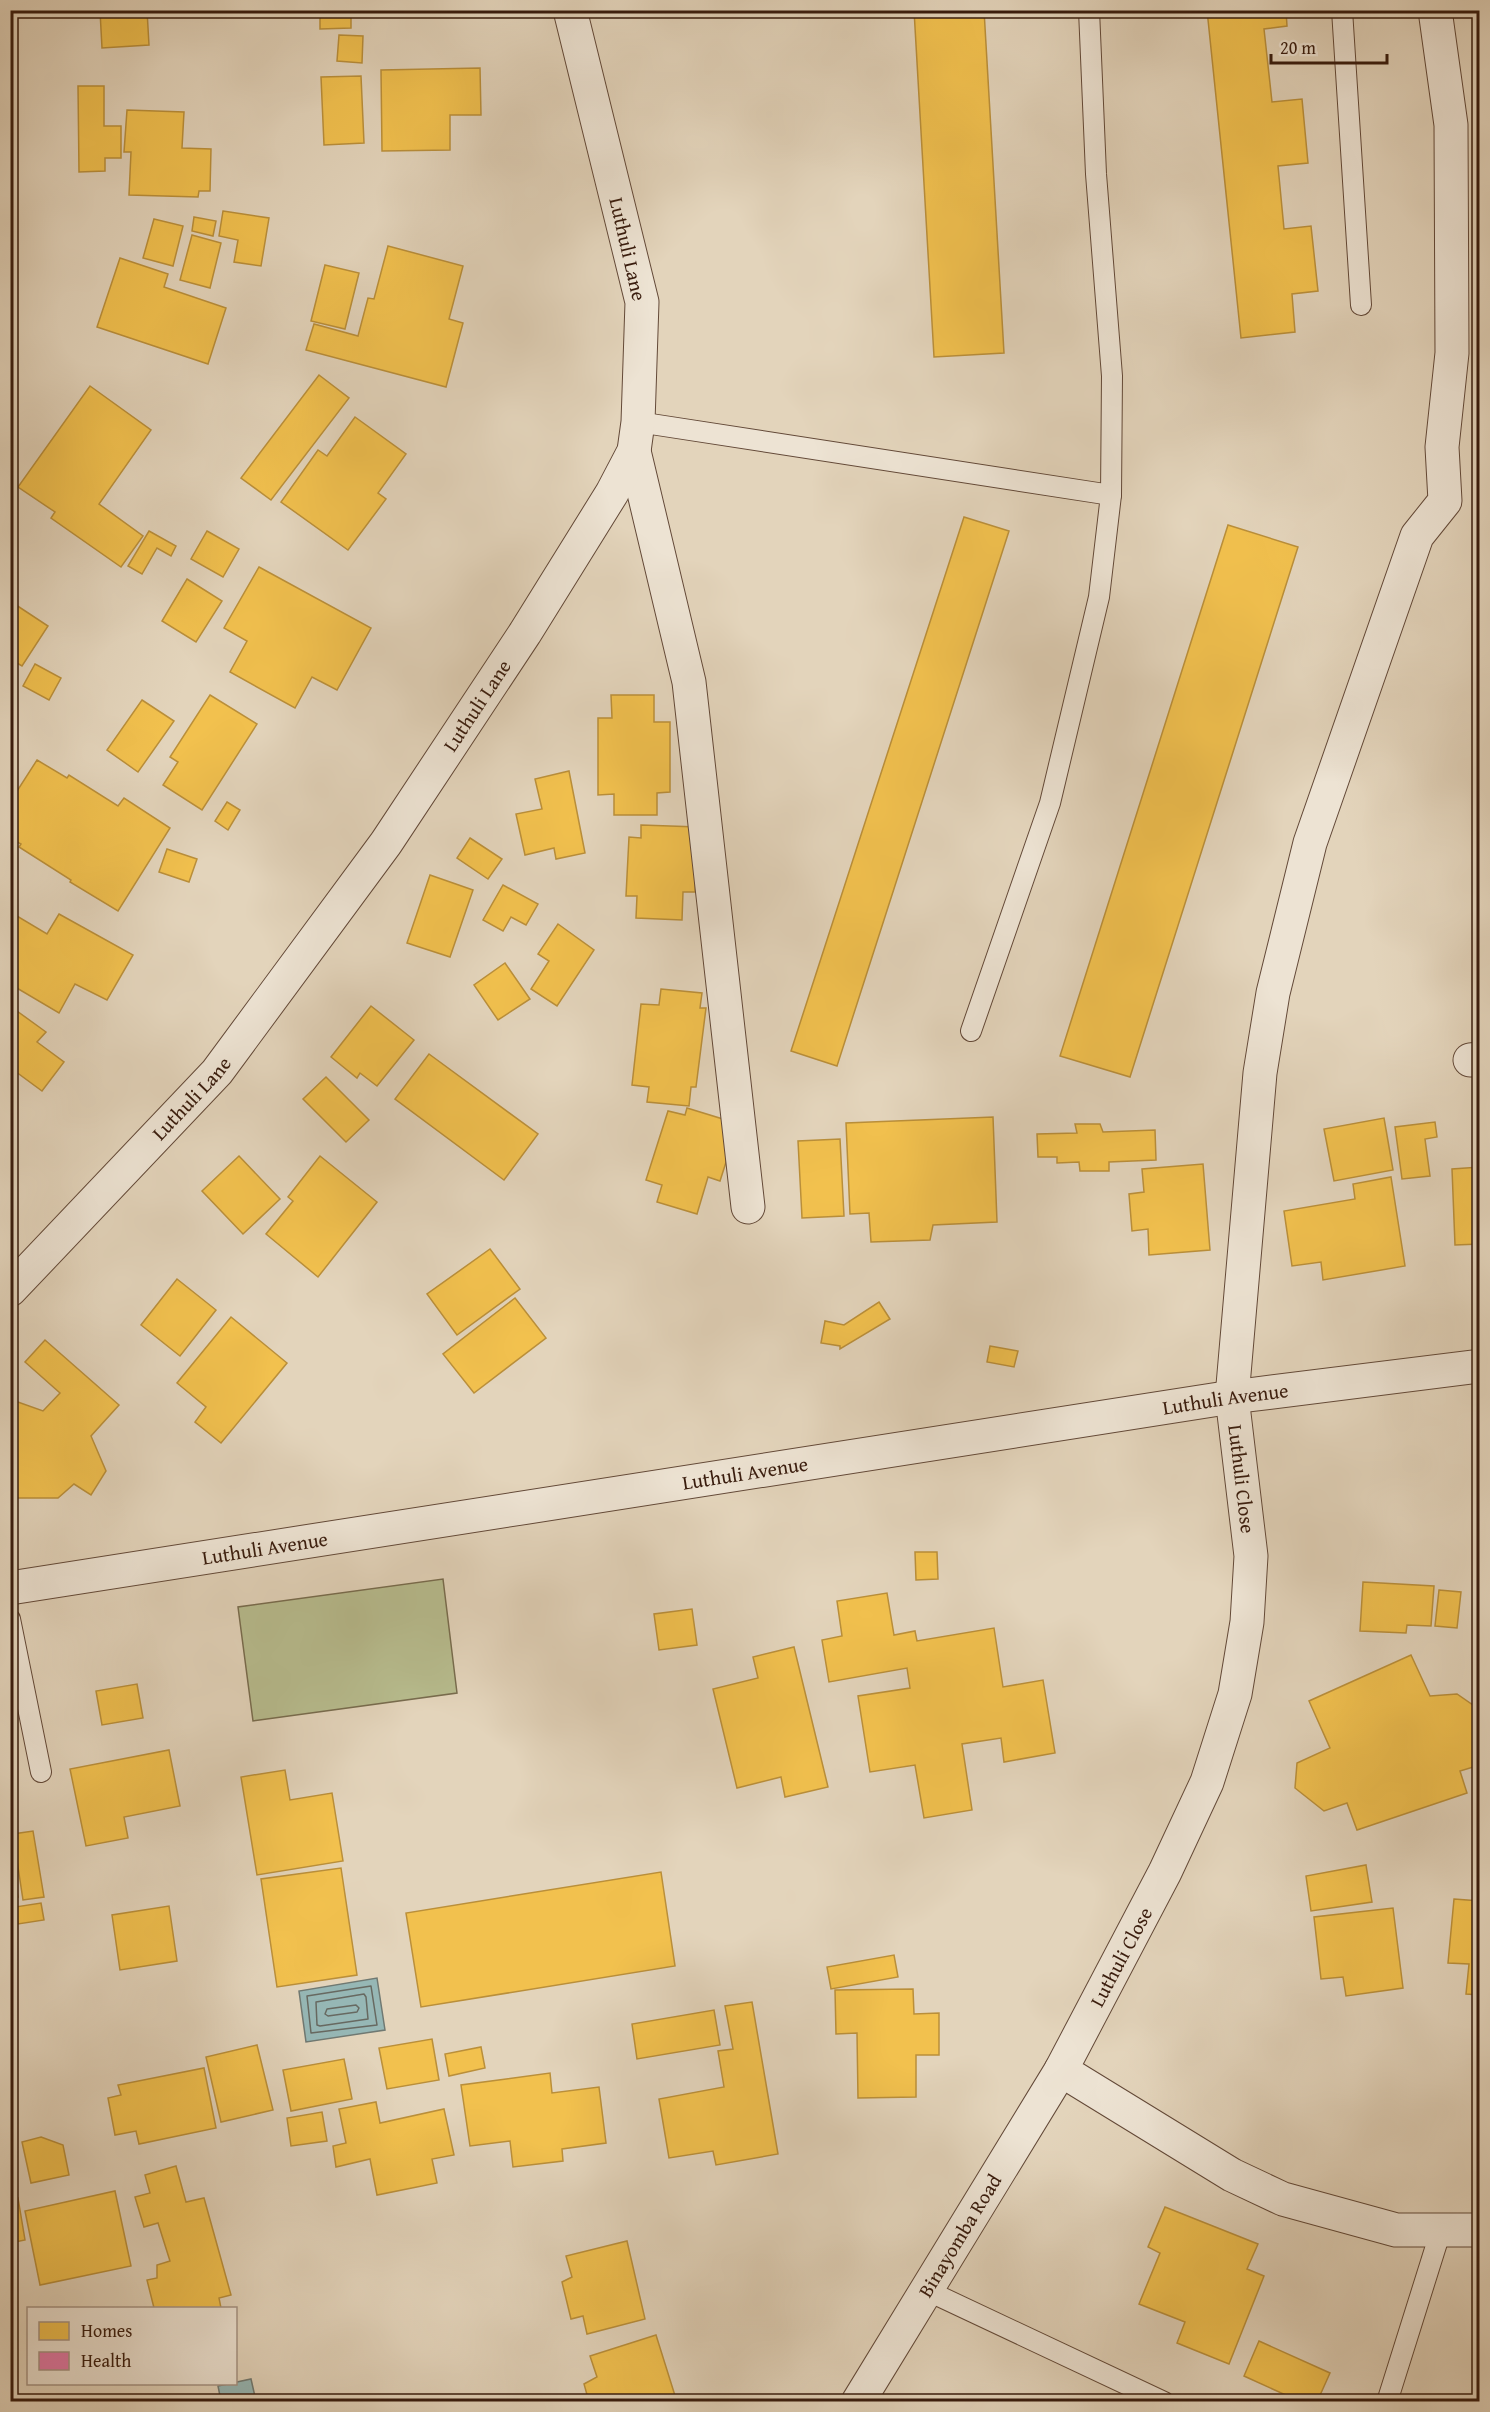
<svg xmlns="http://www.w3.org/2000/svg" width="1490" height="2412" font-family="'Gentium Book Plus',serif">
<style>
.green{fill:#b7bc8e;stroke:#786c4e;stroke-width:1.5}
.water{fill:#96b7b5;stroke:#707972;stroke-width:1.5}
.homes{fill:#f2c14e;stroke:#ba8f3a;stroke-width:1.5}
.health{fill:#e377a8;stroke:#b05b7a;stroke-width:1.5}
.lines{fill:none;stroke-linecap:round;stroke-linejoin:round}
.shore{stroke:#676961;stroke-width:1.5}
.service-casing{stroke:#634938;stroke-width:22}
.minor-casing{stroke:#634938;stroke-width:35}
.tertiary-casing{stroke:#634938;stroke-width:35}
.service{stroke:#ede3d3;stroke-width:20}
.minor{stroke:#ede3d3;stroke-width:33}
.tertiary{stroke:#ede3d3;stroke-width:33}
.labels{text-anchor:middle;stroke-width:6;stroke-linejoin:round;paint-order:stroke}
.street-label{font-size:20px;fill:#381b0d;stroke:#ede3d3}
</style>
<rect width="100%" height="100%" fill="#e3d4bb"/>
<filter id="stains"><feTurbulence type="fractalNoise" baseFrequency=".00333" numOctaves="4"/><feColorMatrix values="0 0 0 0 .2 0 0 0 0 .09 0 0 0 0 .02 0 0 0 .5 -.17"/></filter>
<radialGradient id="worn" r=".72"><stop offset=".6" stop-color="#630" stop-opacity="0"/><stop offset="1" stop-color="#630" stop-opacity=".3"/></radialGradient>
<!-- green -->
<polygon class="green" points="443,1579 457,1693 253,1721 238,1607"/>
<!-- water -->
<g class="water">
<polygon points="377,1978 385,2030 306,2042 299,1991"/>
<polygon points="251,2379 256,2401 221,2401 218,2386"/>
</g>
<!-- homes -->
<g class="homes">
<polygon points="147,10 149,45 102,48 100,11"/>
<polygon points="320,10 429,10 429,14 351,16 351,28 320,29"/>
<polygon points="914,10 984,10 1004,353 934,357"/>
<polygon points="1207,10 1286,10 1287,26 1264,29 1272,102 1302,99 1308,163 1278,166 1284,229 1311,226 1318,291 1292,294 1295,332 1241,338"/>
<polygon points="339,35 363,36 362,63 337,61"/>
<polygon points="480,68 481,115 450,115 450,150 382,151 381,70"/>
<polygon points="361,76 364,143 324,145 321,77"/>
<polygon points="78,86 104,86 104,126 121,126 121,158 105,158 105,171 79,172"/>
<polygon points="127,110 184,112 182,148 211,149 210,191 199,191 198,197 129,195 131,152 124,152"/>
<polygon points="223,211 269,218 261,266 234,262 238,240 219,236"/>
<polygon points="194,217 216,221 213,236 192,231"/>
<polygon points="154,219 183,226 173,266 143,258"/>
<polygon points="192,235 221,243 210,288 180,280"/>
<polygon points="388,246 463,266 449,319 463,323 446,387 306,350 314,324 358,336 368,298 374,299"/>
<polygon points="120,258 168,274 164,287 226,308 208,364 97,327"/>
<polygon points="325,265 359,273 345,329 311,321"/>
<polygon points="319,375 349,398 271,500 241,478"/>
<polygon points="90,386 151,430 99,504 143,536 121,567 51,518 55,512 18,487"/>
<polygon points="355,417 406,454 378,493 386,499 348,550 281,502 318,450 327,456"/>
<polygon points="964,517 1009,531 837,1066 791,1051"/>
<polygon points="1228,525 1298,547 1130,1077 1060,1056"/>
<polygon points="149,531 176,546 171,556 157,548 142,574 128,566"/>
<polygon points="207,531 239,549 223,577 191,559"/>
<polygon points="259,567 371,628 337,690 312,677 295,708 230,672 247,641 224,628"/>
<polygon points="187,579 222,601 196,642 162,621"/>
<polygon points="10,601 48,626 22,666 10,659"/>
<polygon points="35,664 61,678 49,700 23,686"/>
<polygon points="210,695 257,724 202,810 163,785 178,762 170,757"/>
<polygon points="611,695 654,695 654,722 670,722 670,792 657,793 657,815 614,815 614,794 598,795 598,718 612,718"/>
<polygon points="142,700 174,721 138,772 107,750"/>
<polygon points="37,760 67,778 69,775 118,806 124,798 170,828 118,911 70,882 71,880 19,847 21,844 10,838 10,802"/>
<polygon points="569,771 585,853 556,859 554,848 525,855 516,814 542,809 535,779"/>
<polygon points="227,802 240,810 228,830 215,821"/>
<polygon points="641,825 698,827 695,892 683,892 682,920 636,918 637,896 626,896 629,837 641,838"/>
<polygon points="470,838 502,859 488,879 457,858"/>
<polygon points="167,849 197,859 189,882 159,872"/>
<polygon points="430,875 473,890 450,957 407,943"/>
<polygon points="503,885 538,904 526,925 511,917 503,931 483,920"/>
<polygon points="59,914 133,955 107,1000 75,984 59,1013 10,984 10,926 17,916 47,934"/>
<polygon points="558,924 594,950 557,1006 531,989 549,961 538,954"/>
<polygon points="505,963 530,999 498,1020 474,985"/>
<polygon points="661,989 702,993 700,1008 706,1008 696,1087 691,1087 689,1106 647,1102 649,1087 632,1085 641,1004 659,1005"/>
<polygon points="10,1006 46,1032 37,1042 64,1062 42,1091 12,1069 10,1071"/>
<polygon points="371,1006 414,1040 377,1086 360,1073 357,1078 331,1057"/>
<polygon points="429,1054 538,1134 504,1180 395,1099"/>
<polygon points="326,1077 369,1120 346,1142 303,1099"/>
<polygon points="687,1108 726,1120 735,1134 720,1181 708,1177 697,1214 657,1202 662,1185 646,1180 668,1111 685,1115"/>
<polygon points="993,1117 997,1222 933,1225 930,1240 871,1242 869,1213 850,1214 846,1123"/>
<polygon points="1384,1118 1393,1170 1334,1181 1324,1129"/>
<polygon points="1435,1122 1437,1137 1425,1139 1430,1176 1402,1179 1395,1127"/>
<polygon points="1075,1124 1100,1124 1103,1132 1155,1130 1156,1160 1109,1162 1109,1171 1080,1171 1079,1162 1057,1163 1057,1157 1038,1157 1037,1134 1077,1133"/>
<polygon points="840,1139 844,1216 802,1218 798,1141"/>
<polygon points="239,1156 280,1199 243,1234 202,1191"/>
<polygon points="320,1156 377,1202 318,1277 266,1234 293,1201 288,1197"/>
<polygon points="1203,1164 1210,1250 1149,1255 1148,1229 1132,1231 1129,1194 1144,1192 1142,1169"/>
<polygon points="1480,1167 1480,1244 1455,1245 1452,1169"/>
<polygon points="1391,1177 1405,1266 1323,1280 1321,1262 1292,1266 1284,1211 1355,1199 1353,1184"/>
<polygon points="490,1249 520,1289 457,1335 427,1294"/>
<polygon points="177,1279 216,1310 180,1356 141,1325"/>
<polygon points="515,1298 546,1338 474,1393 443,1354"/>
<polygon points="879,1302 890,1319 840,1349 840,1346 821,1343 825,1321 844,1325"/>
<polygon points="231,1317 287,1363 221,1443 195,1422 206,1407 177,1383"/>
<polygon points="45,1340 119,1405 91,1436 106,1471 91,1495 74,1484 58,1498 10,1498 10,1415 15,1401 43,1411 60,1393 25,1362"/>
<polygon points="990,1346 1018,1351 1014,1367 987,1362"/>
<polygon points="915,1552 937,1552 938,1579 916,1580"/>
<polygon points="1363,1582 1434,1586 1431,1626 1407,1625 1406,1633 1360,1631"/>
<polygon points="1439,1590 1461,1592 1457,1628 1435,1626"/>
<polygon points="887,1593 894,1635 915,1631 917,1641 994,1628 1003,1687 1043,1680 1055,1753 1004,1762 1001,1738 962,1744 972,1810 924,1818 915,1765 870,1772 858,1696 910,1688 907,1668 829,1682 822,1640 842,1636 837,1601"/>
<polygon points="692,1609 697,1645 659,1650 654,1614"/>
<polygon points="794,1647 828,1787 785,1797 781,1777 737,1788 713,1689 758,1678 753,1657"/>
<polygon points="1411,1655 1430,1696 1457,1694 1480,1710 1480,1765 1460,1771 1467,1793 1357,1830 1347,1803 1324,1811 1295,1788 1297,1763 1330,1748 1309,1701"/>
<polygon points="137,1684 143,1718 102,1725 96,1691"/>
<polygon points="169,1750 180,1806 124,1817 128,1838 86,1846 70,1769"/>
<polygon points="285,1770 290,1800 332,1793 343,1861 257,1875 241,1777"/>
<polygon points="33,1831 44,1897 23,1900 13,1834"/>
<polygon points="10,1849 18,1897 10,1898"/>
<polygon points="1366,1865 1372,1902 1311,1911 1306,1876"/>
<polygon points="341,1868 357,1975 277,1987 261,1879"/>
<polygon points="661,1872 675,1966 421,2007 406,1913"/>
<polygon points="1454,1899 1480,1901 1480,1995 1466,1994 1469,1964 1448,1963"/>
<polygon points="41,1903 44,1920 18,1924 15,1907"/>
<polygon points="169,1906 177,1961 120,1970 112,1915"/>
<polygon points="1393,1908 1403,1988 1346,1996 1343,1977 1321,1979 1314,1917"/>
<polygon points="894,1955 898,1977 831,1989 827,1967"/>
<polygon points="913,1989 914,2014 939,2013 939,2055 916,2055 916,2097 858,2098 857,2033 836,2034 835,1990"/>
<polygon points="752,2002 778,2154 716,2165 713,2151 669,2158 659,2099 724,2087 718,2051 733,2049 725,2006"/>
<polygon points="714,2010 720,2045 637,2059 632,2024"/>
<polygon points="432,2039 439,2080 387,2089 379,2048"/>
<polygon points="257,2045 273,2110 221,2122 206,2057"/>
<polygon points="481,2047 485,2068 449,2076 445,2054"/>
<polygon points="344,2059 352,2099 291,2111 283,2070"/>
<polygon points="204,2068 216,2128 139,2144 136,2131 115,2135 108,2098 121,2095 118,2085"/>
<polygon points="550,2073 552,2093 599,2087 606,2143 562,2149 563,2161 513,2167 510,2141 470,2146 461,2085"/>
<polygon points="376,2102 380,2123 444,2109 454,2155 432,2159 437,2183 377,2195 370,2159 336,2167 333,2146 346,2143 339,2109"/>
<polygon points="322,2112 327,2141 291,2146 287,2118"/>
<polygon points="41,2137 63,2145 69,2175 31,2183 22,2142"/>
<polygon points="176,2166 186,2202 204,2198 231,2295 219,2298 221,2308 154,2308 147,2280 157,2278 157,2265 170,2261 158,2223 144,2227 135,2197 150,2193 145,2175"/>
<polygon points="115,2191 131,2266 40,2285 25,2211"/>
<polygon points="18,2198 25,2240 10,2243 10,2200"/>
<polygon points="1165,2207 1258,2244 1247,2269 1264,2276 1229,2364 1177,2343 1185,2322 1139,2304 1160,2253 1148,2247"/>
<polygon points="627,2241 645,2319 587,2334 583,2316 571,2319 562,2282 572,2277 566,2256"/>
<polygon points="656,2335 677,2402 589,2402 584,2384 597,2377 590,2356"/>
<polygon points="1259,2341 1330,2373 1317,2402 1301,2402 1244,2376"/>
</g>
<!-- health -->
<polygon class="health" points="1477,26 1480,26 1480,60"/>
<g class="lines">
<!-- shore -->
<g class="shore">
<polygon points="371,1986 377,2025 311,2033 307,1996"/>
<polygon points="364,1994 366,1997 368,2019 320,2026 317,2025 316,2002"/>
<polygon points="356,2005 359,2008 357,2012 328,2016 325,2014 327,2009"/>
</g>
<defs>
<g id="service">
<polyline points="1342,10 1361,305"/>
<polyline points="638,422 1111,495"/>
<polyline points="971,1031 1050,803 1099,597 1111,495 1112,376 1096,174 1089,10"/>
<polyline points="10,1619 41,1772"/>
<polyline points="926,2290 1164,2402"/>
<polyline points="1387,2402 1441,2230"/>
</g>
<g id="minor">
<path id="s1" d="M1435 10 1451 125 1452 353 1442 447 1445 501 1417 536 1310 843 1273 993 1260 1073 1232 1397 1251 1556 1247 1622 1235 1694 1207 1782 1165 1872 1061 2070 1232 2175 1283 2199 1396 2230H1480"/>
<polyline points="634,451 689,682 748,1207"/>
<polyline points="1470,1060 1480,1059"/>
<path id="s2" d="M10 1588 1232 1397 1480 1366"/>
<path id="s3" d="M858 2402 1061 2070"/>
</g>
<g id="tertiary">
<path id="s4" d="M10 1290 217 1072 386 843 525 633 612 493 634 451 638 422 642 302 570 10"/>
</g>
</defs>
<!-- service casing -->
<use href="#service" class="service-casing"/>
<!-- minor casing -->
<use href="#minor" class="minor-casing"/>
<!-- tertiary casing -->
<use href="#tertiary" class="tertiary-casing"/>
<!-- service -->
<use href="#service" class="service"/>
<!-- minor -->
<use href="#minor" class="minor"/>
<!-- tertiary -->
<use href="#tertiary" class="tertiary"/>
</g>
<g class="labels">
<!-- street labels -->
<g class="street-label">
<text transform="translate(628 249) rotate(77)" y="7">Luthuli Lane</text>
<text dy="7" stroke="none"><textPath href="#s4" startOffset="750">Luthuli Lane</textPath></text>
<text dy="7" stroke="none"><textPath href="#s4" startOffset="264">Luthuli Lane</textPath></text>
<text dy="7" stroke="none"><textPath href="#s2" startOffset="1230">Luthuli Avenue</textPath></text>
<text dy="7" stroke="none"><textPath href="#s2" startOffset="744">Luthuli Avenue</textPath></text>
<text dy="7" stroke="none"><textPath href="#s1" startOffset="1506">Luthuli Close</textPath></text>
<text dy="7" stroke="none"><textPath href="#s2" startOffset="258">Luthuli Avenue</textPath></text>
<text transform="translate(1121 1957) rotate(-62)" y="7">Luthuli Close</text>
<text dy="7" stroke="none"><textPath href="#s3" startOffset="195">Binayomba Road</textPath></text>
</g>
</g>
<!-- margin -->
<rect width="1490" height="2412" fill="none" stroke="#e3d4bb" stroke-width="36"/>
<rect x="12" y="12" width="1466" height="2388" fill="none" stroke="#381b0d" stroke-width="3"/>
<rect x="18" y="18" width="1454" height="2376" fill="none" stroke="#381b0d" stroke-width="1.5"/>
<!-- legend -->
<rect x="27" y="2307" width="210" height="78" fill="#ede3d3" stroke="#a59384" stroke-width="1.5"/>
<rect x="39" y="2322" width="30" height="18" fill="#f2c14e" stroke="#a59384" stroke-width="1.5"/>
<text x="81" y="2337" font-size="18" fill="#381b0d">Homes</text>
<rect x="39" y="2352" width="30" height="18" fill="#e377a8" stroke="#a59384" stroke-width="1.5"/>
<text x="81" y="2367" font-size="18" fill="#381b0d">Health</text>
<!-- scale -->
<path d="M1271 54v9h116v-9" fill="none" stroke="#381b0d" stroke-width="3"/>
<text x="1280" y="54" font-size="18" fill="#381b0d" stroke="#ede3d3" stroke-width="4.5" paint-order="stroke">20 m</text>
<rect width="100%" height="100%" filter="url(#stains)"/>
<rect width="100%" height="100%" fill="url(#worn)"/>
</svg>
